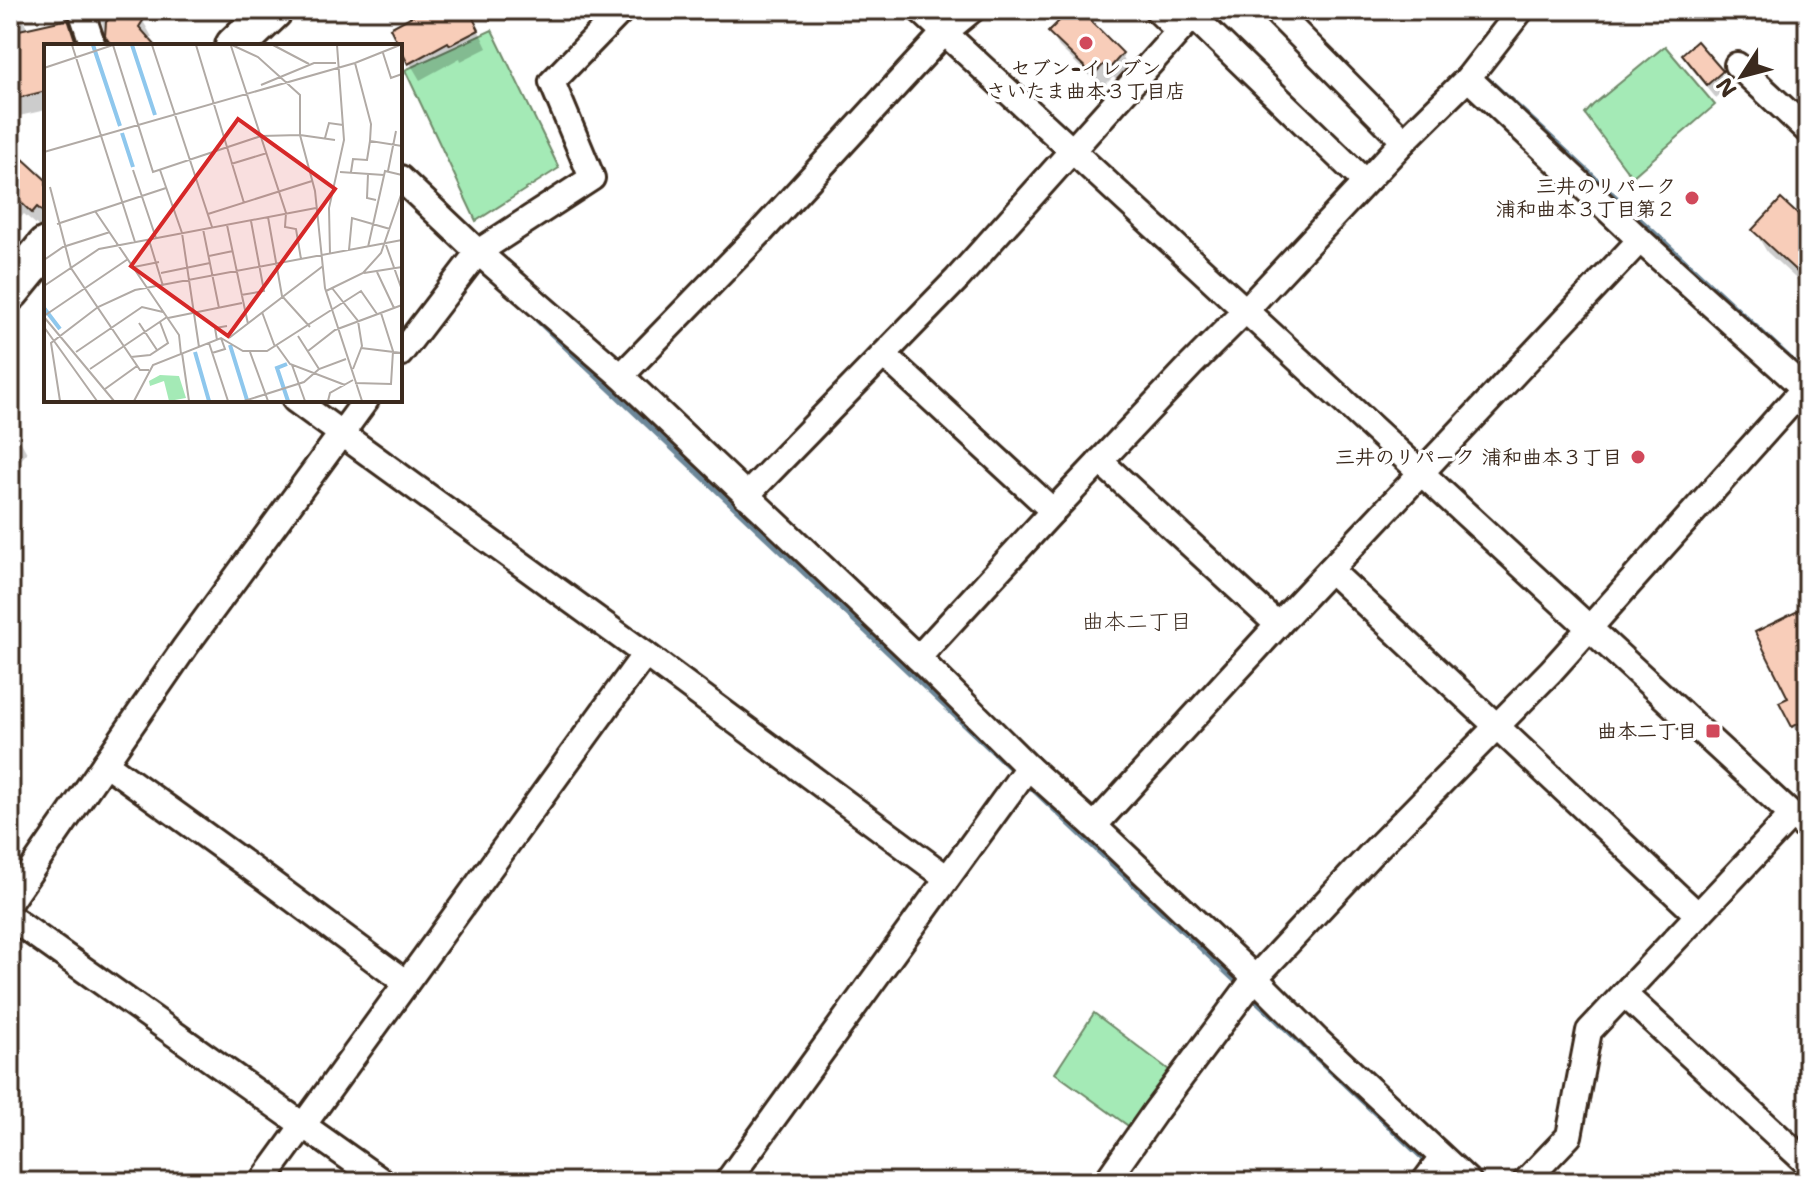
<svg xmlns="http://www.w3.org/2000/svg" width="1818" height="1192" font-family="'Shantell Sans','Klee One',sans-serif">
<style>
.green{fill:#a4eab6;stroke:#708a6a;stroke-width:2}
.shadow{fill:#0003}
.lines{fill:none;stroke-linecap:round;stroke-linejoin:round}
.stream{stroke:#6d889a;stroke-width:7}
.building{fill:#f8cdb9;stroke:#3b2a1e;stroke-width:2}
.street-casing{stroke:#3b2a1e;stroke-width:30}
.primary-casing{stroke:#3b2a1e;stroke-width:44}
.street{stroke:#fff;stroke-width:24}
.primary{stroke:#fff;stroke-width:38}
.poi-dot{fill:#d1495b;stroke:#fff;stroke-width:3}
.labels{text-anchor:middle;stroke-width:7;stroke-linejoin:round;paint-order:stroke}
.poi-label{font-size:20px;font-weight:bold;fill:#3b2a1e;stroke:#fff;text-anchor:end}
.neighbourhood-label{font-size:22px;fill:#3b2a1e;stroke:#fff}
.inset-river{fill:none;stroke:#8ec7ed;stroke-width:4}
.inset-road{fill:none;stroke:#b1aaa5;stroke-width:2}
.view{fill:#d62828;fill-opacity:0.15;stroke:#d62828;stroke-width:4}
.inset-edge{fill:none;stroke:#3b2a1e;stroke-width:4}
</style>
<rect width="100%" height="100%" fill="#fff"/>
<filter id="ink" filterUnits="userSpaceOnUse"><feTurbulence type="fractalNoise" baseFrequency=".0125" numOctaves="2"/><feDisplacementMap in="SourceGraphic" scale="16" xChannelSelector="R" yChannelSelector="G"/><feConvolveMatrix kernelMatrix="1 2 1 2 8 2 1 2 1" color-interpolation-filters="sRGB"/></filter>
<g filter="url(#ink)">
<!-- green -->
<g class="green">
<polygon points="492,30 559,168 476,221 405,70"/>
<polygon points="1665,46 1715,105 1632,177 1585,114 1593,105"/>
<polygon points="1094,1013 1173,1073 1134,1130 1055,1073"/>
</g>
<!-- shadow -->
<g class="shadow">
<polygon points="105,10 133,10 143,21 152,37 149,41 154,46 109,46 100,15 107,13"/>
<polygon points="427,10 469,10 487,48 461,61 460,58 420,80 410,63"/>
<polygon points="1073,10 1077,10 1121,54 1129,68 1118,81 1113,77 1102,88 1059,47 1051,33"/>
<polygon points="20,15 29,30 68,22 80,46 46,46 46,110 19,116 10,100 10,17"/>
<polygon points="1684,55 1721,72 1729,86 1716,98 1692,69"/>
<polygon points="10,150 46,182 46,233 24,214 15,224 10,220"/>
<polygon points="1808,227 1808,290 1767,252 1754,230"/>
<polygon points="10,427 15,431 27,453 10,472"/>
<polygon points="1808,608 1808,716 1800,720 1800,725 1808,721 1808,751 1793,726 1790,699"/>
</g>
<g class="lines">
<!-- stream -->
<g class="stream">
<polyline points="1480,73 1808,376"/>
<polyline points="538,320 1430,1164"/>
<polyline points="1797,1182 1803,1165"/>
</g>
</g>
<!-- building -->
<g class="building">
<polygon points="117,10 136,10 144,19 139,27 156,46 112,46 105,36 106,22"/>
<polygon points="423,10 469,10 479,30 450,45 448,42 408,64 390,28"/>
<polygon points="1070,10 1080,10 1123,53 1110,68 1104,64 1093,75 1048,32"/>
<polygon points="68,19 77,46 46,46 46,91 10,100 10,32"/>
<polygon points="1697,41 1723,71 1707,85 1682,54"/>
<polygon points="10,147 46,180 46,215 37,207 32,213 10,192"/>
<polygon points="1781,199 1808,224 1808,282 1752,230"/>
<polygon points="1808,606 1808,738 1800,723 1792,727 1779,702 1788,698 1755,632"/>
</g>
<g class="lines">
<defs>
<g id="street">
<polyline points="83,10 83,16 93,46"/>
<polyline points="920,10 1808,830"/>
<polyline points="1157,10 1178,30"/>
<polyline points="1274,10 1404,141"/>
<polyline points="1193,16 1365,182"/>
<polyline points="1737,65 1808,131"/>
<polyline points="1468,78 1640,240 1808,392"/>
<polyline points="400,178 478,252 621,376 918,658 1028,767 1094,826 1255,978 1317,1040 1469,1182"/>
<polyline points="400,354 478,252 592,178 552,82 622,10"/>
<polyline points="884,355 1053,511"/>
<polyline points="621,376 760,233 944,33 972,10"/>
<polyline points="295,400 645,654 947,878"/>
<polyline points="1100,461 1278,625"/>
<polyline points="746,496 957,279 1198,10"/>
<polyline points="1330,570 1698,915"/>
<polyline points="918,658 1053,511 1191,365 1245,311 1404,141 1468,78 1521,10"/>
<polyline points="105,763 266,879 406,983"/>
<polyline points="1094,826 1278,625 1640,240"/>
<polyline points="10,901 185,647 366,400"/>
<polyline points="10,917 383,1182"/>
<polyline points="1624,994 1808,1164"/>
<polyline points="262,1182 645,654"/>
<polyline points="727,1182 1028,767"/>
<polyline points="1106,1182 1155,1112 1255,978 1370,855 1551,671 1808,384"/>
<polyline points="1424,1182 1442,1158"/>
<polyline points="1525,1182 1569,1136 1589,1031 1792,815"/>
</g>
<g id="primary">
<polyline points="235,46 273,10"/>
<polyline points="10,291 46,247"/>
</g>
</defs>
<!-- street casing -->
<use href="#street" class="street-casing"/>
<!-- primary casing -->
<use href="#primary" class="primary-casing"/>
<!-- street -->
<use href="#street" class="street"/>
<!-- primary -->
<use href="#primary" class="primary"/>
</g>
</g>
<!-- markers -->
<g class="poi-dot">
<circle cx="1086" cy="43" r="8"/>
<circle cx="1692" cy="198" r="8"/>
<circle cx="1638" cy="457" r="8"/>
<rect x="1705" y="723" width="16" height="16" rx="4"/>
</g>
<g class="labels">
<!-- poi labels -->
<g class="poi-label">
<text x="1086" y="75" text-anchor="middle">セブン-イレブン<tspan x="1086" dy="23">さいたま曲本３丁目店</tspan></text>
<text x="1676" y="193">三井のリパーク<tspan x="1676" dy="23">浦和曲本３丁目第２</tspan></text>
<text x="1622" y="464">三井のリパーク 浦和曲本３丁目</text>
<text x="1697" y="738">曲本二丁目</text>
</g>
<!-- neighbourhood labels -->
<g class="neighbourhood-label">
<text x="1137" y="629">曲本二丁目</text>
</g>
</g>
<!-- overview -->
<g transform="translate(44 44)">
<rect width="358" height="358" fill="#fff"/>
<path d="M116 331 135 332 142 354 125 357 120 337 106 342 105 337Z" fill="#a4eab6"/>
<path class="inset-river" d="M49 1 76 82M88 1 111 71M78 89 89 123M0 264 16 285M186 301 203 356M151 308 165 357M243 320 233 324 244 357"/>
<path class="inset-road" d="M28 1 91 198M108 1 168 183M152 1 200 159M188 1 214 13 256 51V91L271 147 281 244 318 357M229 1 265 20M187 2 242 169 241 183 252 185 257 215M339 9 347 34 358 30M311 19 327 80 326 97 358 102M0 24 69 1 109 128 217 92 256 91M217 41 270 19H292M256 91 291 96M281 94 285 79 299 81M0 108 311 19 356 1M187 120 223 109M89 126 112 194M116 126 138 189 155 303M344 127 352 87M296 128 340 131M307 128 309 115 323 116 326 97M324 130 323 154 332 156M6 143 27 224 96 326H105M51 167 135 291 137 310M164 170 268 137M224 173 238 252 266 283M13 180 122 144M183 181 204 280M159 185 175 264M105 196 119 242M342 201 358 246M324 203 341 127 358 131M305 206 308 174 346 185M286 210 285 164 300 96 293 1M165 212 189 207M0 216 19 203 66 188M90 223 115 218M333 228 350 264M117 229 166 219M320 229 358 223M0 242 55 205 272 164M288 244 314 277 318 302 309 325M282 247 319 229 337 209 358 148M197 251 220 247 207 177M218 268 231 303M0 272 84 215M0 273 70 357M124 274 198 259M95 279 113 306M0 283 53 357M254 292 275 325M185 294 279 222M173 296 171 284 183 282M165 299 184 357M233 302 246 320 301 341M317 304 358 309M264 307 291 286 358 261M32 308 98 263 119 268M206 308 224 357M138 309 145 357M168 309 181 305 177 294M87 313 106 311 124 299 116 278M248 321 261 357M46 325 123 273M311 339 347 340 349 307 337 269M61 345 93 322M16 357 7 299 54 263 91 246 358 196M90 357 109 321 177 294 199 307H223L317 247 333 270M200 357 260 338 275 325 302 315M284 357 286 349 309 336"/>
<path class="view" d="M194 75 291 145 184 292 87 222Z"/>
<rect width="358" height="358" class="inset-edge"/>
</g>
<!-- margin -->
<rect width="1818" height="1192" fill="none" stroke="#fff" stroke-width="40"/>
<rect x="20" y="20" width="1778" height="1152" fill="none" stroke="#3b2a1e" stroke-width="3" filter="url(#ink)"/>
<!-- north arrow -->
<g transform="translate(1742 76) rotate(234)" stroke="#ffffff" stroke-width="6" paint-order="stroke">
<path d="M0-6L14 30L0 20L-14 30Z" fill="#3b2a1e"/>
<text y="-12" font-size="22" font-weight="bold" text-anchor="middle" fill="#3b2a1e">N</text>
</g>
</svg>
